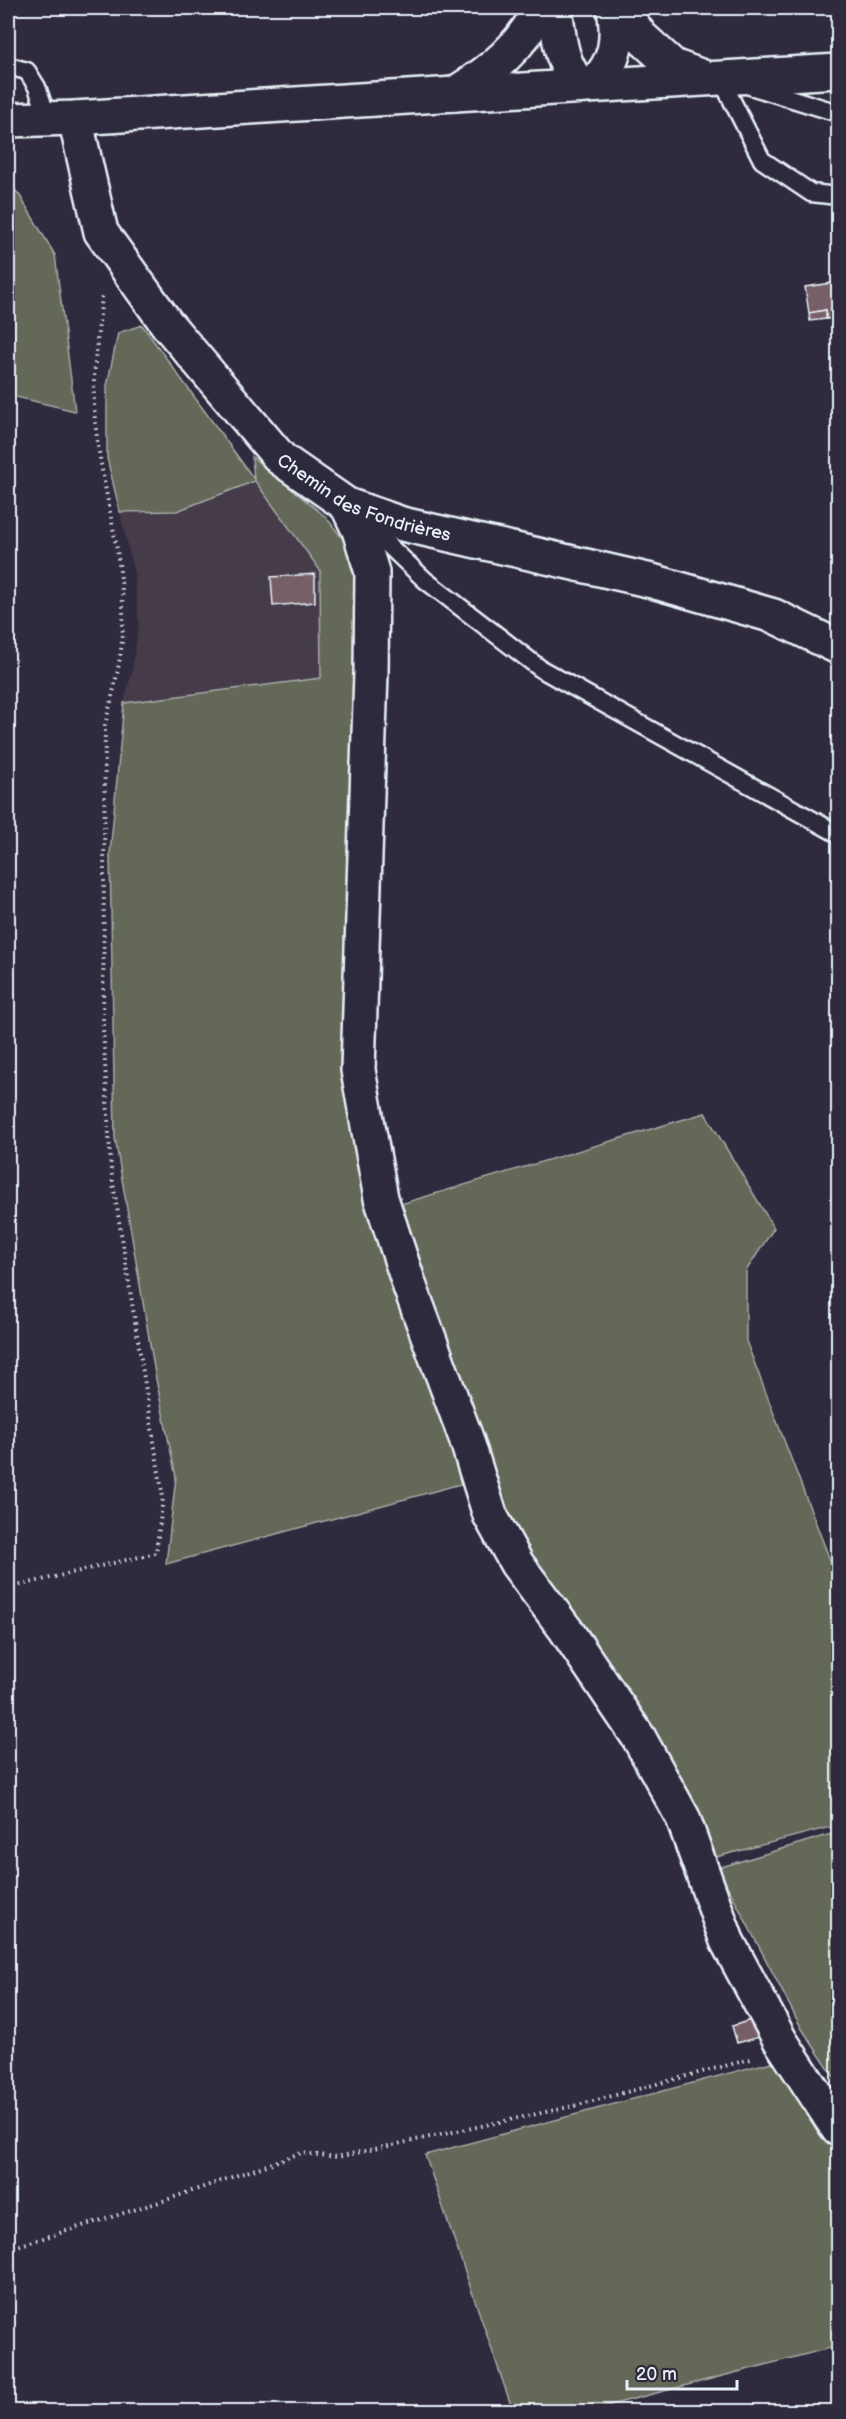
<svg xmlns="http://www.w3.org/2000/svg" width="846" height="2419" font-family="'Balsamiq Sans',sans-serif">
<style>
.built{fill:#453a4a}
.green{fill:#636759;stroke:#a6aca8;stroke-width:1.5}
.building{fill:#775f68;stroke:#e8f1f8;stroke-width:1.5}
.lines{fill:none;stroke-linecap:round;stroke-linejoin:round}
.lane-casing{stroke:#e8f1f8;stroke-width:21}
.street-casing{stroke:#e8f1f8;stroke-width:38}
.secondary-casing{stroke:#e8f1f8;stroke-width:38}
.path{stroke:#e8f1f8;stroke-width:4;stroke-dasharray:1.5 4.5;stroke-linecap:butt}
.lane{stroke:#2f2a3d;stroke-width:16}
.street{stroke:#2f2a3d;stroke-width:33}
.secondary{stroke:#2f2a3d;stroke-width:33}
.labels{text-anchor:middle;stroke-width:4.5;stroke-linejoin:round;paint-order:stroke}
.street-label{font-size:18px;fill:#e8f1f8;stroke:#2f2a3d}
</style>
<rect width="100%" height="100%" fill="#2f2a3d"/>
<filter id="ink" filterUnits="userSpaceOnUse"><feTurbulence type="fractalNoise" baseFrequency=".0167" numOctaves="2"/><feDisplacementMap in="SourceGraphic" scale="12" xChannelSelector="R" yChannelSelector="G"/><feConvolveMatrix kernelMatrix="1 2 1 2 8 2 1 2 1" color-interpolation-filters="sRGB"/></filter>
<g filter="url(#ink)">
<!-- built -->
<polygon class="built" points="255,481 320,570 321,678 124,703 132,671 139,622 134,574 120,512 177,511"/>
<!-- green -->
<g class="green">
<polygon points="8,181 20,196 55,255 75,411 8,395"/>
<polygon points="142,325 254,479 252,457 326,517 355,555 363,611 345,1071 468,1482 166,1564 176,1477 156,1379 115,1138 110,854 124,703 321,678 320,570 255,481 177,511 120,512 107,458 107,386 118,333"/>
<polygon points="705,1113 774,1228 746,1271 746,1341 838,1581 838,1825 716,1857 677,1773 535,1567 489,1477 394,1206"/>
<polygon points="838,1832 838,2083 802,2029 718,1868"/>
<polygon points="775,2061 838,2150 838,2346 587,2411 513,2411 425,2155"/>
</g>
<!-- building -->
<g class="building">
<polygon points="838,282 838,317 826,319 826,310 809,313 805,287"/>
<polygon points="826,310 826,319 810,321 809,313"/>
<polygon points="315,574 315,602 273,606 271,577"/>
<polygon points="754,2019 763,2036 737,2043 732,2026"/>
</g>
<g class="lines">
<defs>
<g id="lane">
<polyline points="8,66 27,71 37,87 48,119"/>
<polyline points="720,77 762,160 811,193 838,196"/>
<polyline points="747,85 838,113"/>
<polyline points="363,521 425,580 541,669 838,834"/>
</g>
<g id="street">
<path id="s1" d="M75 118 101 232 167 324 281 459 347 505 402 524 652 581 774 616 838 647"/>
<polyline points="8,120 75,118 455,94"/>
<polyline points="347,505 359,530 372,572 371,673 358,1070 381,1198 410,1287 466,1438 490,1515 517,1564 566,1630 639,1738 683,1818 727,1941 780,2040 838,2129"/>
</g>
<g id="secondary">
<path d="M555 8C559 36 560 65 581 86"/>
<polyline points="620,8 641,37 673,66 703,77"/>
<path d="M593 85C617 61 619 40 614 8"/>
<path d="M456 93C491 71 523 46 540 8"/>
<polyline points="455,94 838,71"/>
</g>
</defs>
<!-- lane casing -->
<use href="#lane" class="lane-casing"/>
<!-- street casing -->
<use href="#street" class="street-casing"/>
<!-- secondary casing -->
<use href="#secondary" class="secondary-casing"/>
<!-- path -->
<g class="path">
<polyline points="8,9 48,8"/>
<path d="M8 1588 156 1553 163 1498 111 1170 103 1027 105 725C113 693 122 659 123 626 125 556 101 488 95 419 91 378 98 336 102 296"/>
<polyline points="8,2249 166,2200 301,2153 337,2157 574,2106 751,2059"/>
</g>
<!-- lane -->
<use href="#lane" class="lane"/>
<!-- street -->
<use href="#street" class="street"/>
<!-- secondary -->
<use href="#secondary" class="secondary"/>
</g>
</g>
<g class="labels">
<!-- street labels -->
<g class="street-label">
<text dy="6" stroke="none"><textPath href="#s1" startOffset="500">Chemin des Fondrières</textPath></text>
</g>
</g>
<!-- margin -->
<rect width="846" height="2419" fill="none" stroke="#2f2a3d" stroke-width="30"/>
<rect x="15" y="15" width="816" height="2389" fill="none" stroke="#e8f1f8" stroke-width="2" filter="url(#ink)"/>
<!-- scale -->
<path d="M627 2380v9h110v-9" fill="none" stroke="#e8f1f8" stroke-width="3"/>
<text x="636" y="2380" font-size="18" fill="#e8f1f8" stroke="#2f2a3d" stroke-width="4.5" paint-order="stroke">20 m</text>
</svg>
